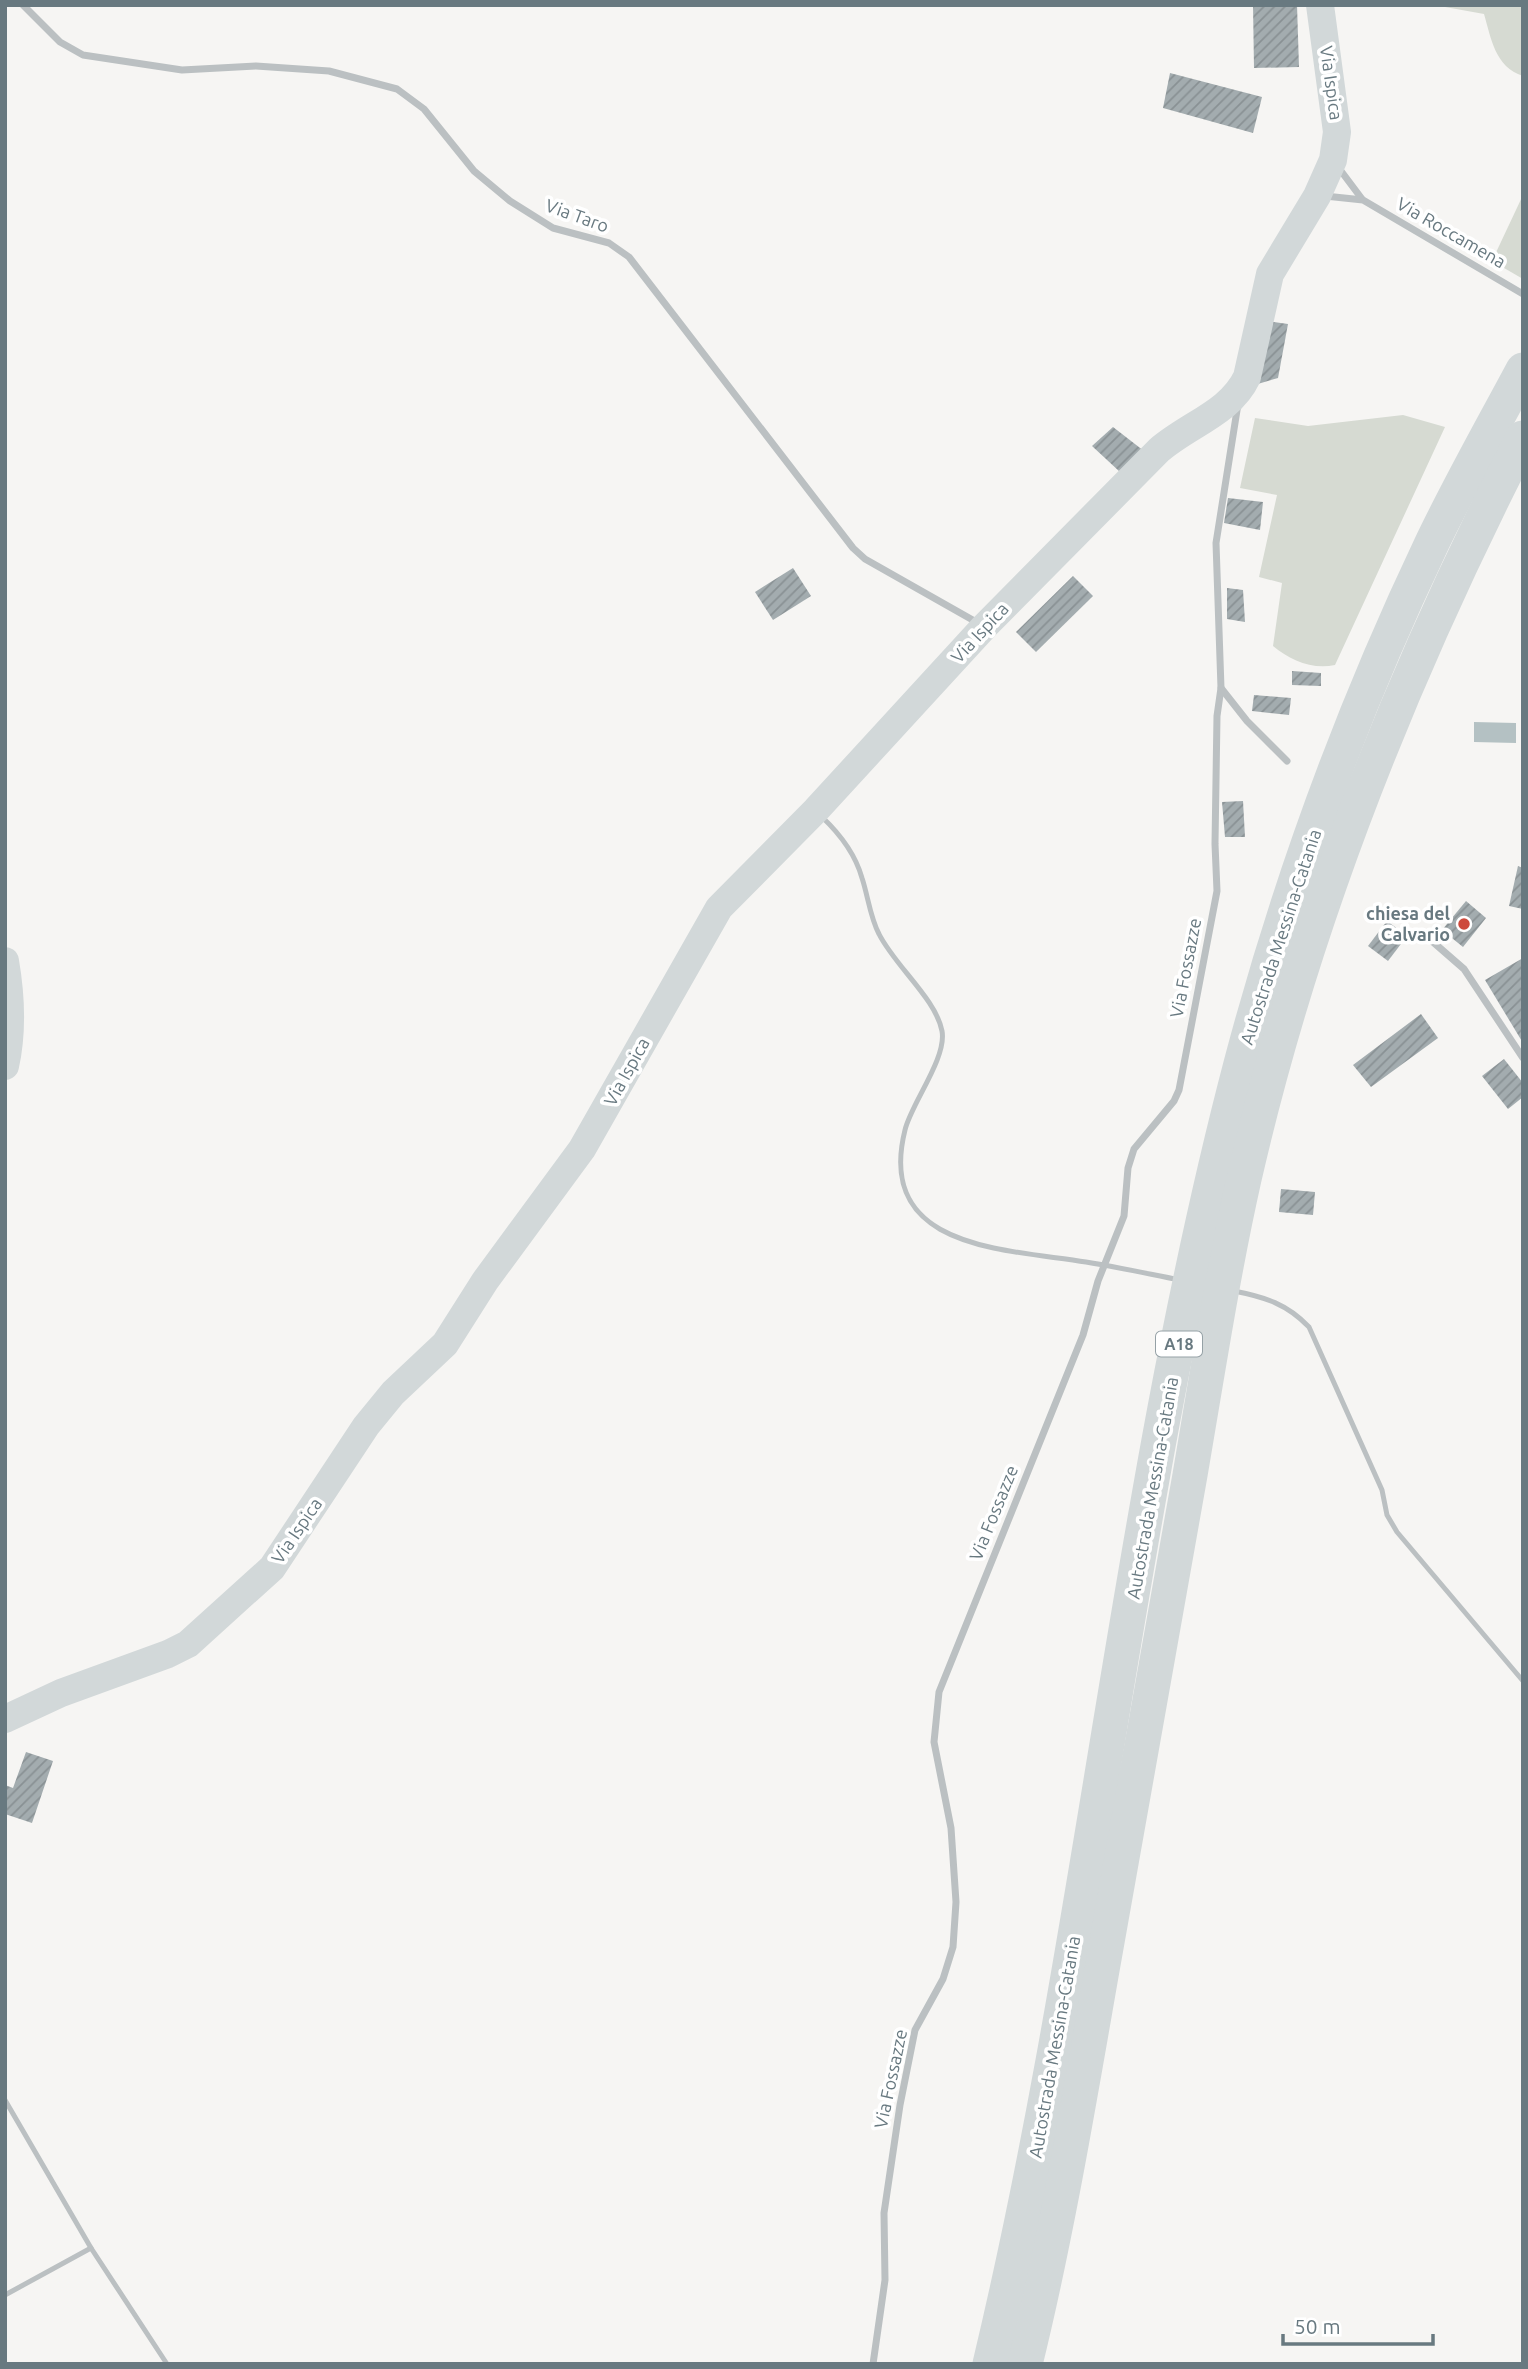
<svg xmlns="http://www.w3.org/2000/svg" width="1528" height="2369" font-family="Ubuntu,sans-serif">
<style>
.green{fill:#d6dad2}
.water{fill:#b4c1c3}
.building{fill:url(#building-hatch)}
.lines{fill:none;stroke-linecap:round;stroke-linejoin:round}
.lane{stroke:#bbc0c2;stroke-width:5}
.street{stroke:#bbc0c2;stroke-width:7}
.secondary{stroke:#d2d8d9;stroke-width:28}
.highway{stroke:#d2d8d9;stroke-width:35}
.poi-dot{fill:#cd493b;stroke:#fff;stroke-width:2.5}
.labels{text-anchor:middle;stroke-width:7;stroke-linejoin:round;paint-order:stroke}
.shield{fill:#fff;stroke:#95a1a6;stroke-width:2}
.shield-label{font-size:16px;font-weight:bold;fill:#687980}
.street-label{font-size:18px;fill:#687980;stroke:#fff}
.poi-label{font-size:18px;font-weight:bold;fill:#687980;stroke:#fff;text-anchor:end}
</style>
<defs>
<pattern id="building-hatch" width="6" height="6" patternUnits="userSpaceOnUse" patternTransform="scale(1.75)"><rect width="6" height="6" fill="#a3acaf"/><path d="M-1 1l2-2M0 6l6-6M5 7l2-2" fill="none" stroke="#899194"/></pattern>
</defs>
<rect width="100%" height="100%" fill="#f6f5f3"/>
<!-- green -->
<g class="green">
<path d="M1434 5H1523V76C1495 67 1491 38 1484 14Z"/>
<polygon points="1523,195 1523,279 1492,261"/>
<path d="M1403 415 1445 427 1335 665C1312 670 1290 660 1273 646L1282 583 1259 577 1277 495 1240 488 1255 418 1308 426Z"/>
</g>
<!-- water -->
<polygon class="water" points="1474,722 1516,723 1516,743 1474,742"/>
<!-- building -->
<g class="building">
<polygon points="1253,5 1297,5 1299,67 1254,68"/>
<polygon points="1170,73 1262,97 1253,133 1163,108"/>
<polygon points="1259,320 1288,324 1278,378 1251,386"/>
<polygon points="1113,427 1144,451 1120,472 1092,446"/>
<polygon points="1228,498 1263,502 1260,530 1224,523"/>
<polygon points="793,568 811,596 773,620 755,592"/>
<polygon points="1073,576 1093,596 1036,652 1016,632"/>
<polygon points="1227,588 1243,590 1245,622 1227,619"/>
<polygon points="1292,671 1321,673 1321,686 1292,685"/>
<polygon points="1254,695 1291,698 1289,715 1252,711"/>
<polygon points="1243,801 1245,837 1225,837 1222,802"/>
<polygon points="1518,866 1523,868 1523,909 1509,906"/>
<polygon points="1466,901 1486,918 1463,947 1442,930"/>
<polygon points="1387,921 1407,936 1388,961 1368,946"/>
<polygon points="1523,958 1523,1043 1485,980"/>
<polygon points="1421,1014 1438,1038 1371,1087 1353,1065"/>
<polygon points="1504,1059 1523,1083 1523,1097 1508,1109 1482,1076"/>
<polygon points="1281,1189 1315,1192 1313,1215 1279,1212"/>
<polygon points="26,1752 53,1761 32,1823 5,1814 5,1785 13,1788"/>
</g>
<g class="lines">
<!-- lane -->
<g class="lane">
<path d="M822 817C840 834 855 853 862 878 868 896 870 917 879 934 895 966 936 999 942 1031 947 1058 911 1104 905 1130 875 1250 1006 1249 1086 1262 1117 1267 1149 1274 1180 1280"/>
<path d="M1234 1291C1265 1297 1287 1304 1309 1327L1382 1490 1387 1515 1397 1532 1523 1681"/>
<polyline points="5,2100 91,2248"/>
<polyline points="5,2295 91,2248 167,2364"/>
</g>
<!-- street -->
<g class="street">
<polyline points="23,5 60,42 83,55 182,70 256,66 329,71 397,89 424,109 474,171 510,201 553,228 609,243 629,257 853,548 865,559 978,623"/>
<polyline points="1338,167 1362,199"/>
<polyline points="1325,196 1363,200 1523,294"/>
<polyline points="1238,404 1216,543 1221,688 1247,721 1287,761"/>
<polyline points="1433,942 1464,969 1523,1058"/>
<polyline points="873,2364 885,2280 884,2213 900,2105 915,2030 943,1979 953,1947 956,1902 951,1828 934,1742 939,1692 1083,1335 1098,1281 1124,1216 1128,1168 1134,1149 1174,1101 1179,1090 1217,891 1215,844 1217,716 1221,688"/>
</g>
<!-- secondary -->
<g class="secondary">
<path d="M5 961C11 996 13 1030 5 1066"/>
<path d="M5 1719 61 1693 168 1654 188 1644 272 1568 366 1426 393 1393 445 1344 485 1281 582 1149 719 908 816 810 984 627 1159 450C1189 424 1230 413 1247 377L1270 274 1317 196 1333 160 1337 132 1320 5"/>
</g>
<!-- highway -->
<g class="highway">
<path d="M990 2364C1093 1934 1129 1491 1241 1064 1288 886 1352 711 1431 545 1459 486 1492 428 1523 370"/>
<path d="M1025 2364C1057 2234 1079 2101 1102 1970 1132 1805 1161 1640 1190 1475 1207 1376 1222 1277 1244 1179 1303 920 1402 674 1523 438"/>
</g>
</g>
<!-- markers -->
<circle class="poi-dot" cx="1464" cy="924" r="7"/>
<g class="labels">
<!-- shield labels -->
<rect class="shield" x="1156" y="1331.5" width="46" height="25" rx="5"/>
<g class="shield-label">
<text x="1179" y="1350">A18</text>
</g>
<!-- street labels -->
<g class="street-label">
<text transform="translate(1331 83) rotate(82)" y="6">Via Ispica</text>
<text transform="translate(577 216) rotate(20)" y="6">Via Taro</text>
<text transform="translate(1451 233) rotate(30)" y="6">Via Roccamena</text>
<text transform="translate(980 633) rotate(-47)" y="6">Via Ispica</text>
<text transform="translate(1281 937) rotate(-72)" y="6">Autostrada Messina-Catania</text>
<text transform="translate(1186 968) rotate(-79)" y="6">Via Fossazze</text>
<text transform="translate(627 1072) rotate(-61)" y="6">Via Ispica</text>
<text transform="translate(1153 1488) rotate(-80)" y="6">Autostrada Messina-Catania</text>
<text transform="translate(994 1513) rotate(-68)" y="6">Via Fossazze</text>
<text transform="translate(297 1531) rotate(-56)" y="6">Via Ispica</text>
<text transform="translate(1055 2047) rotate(-80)" y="6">Autostrada Messina-Catania</text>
<text transform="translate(891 2079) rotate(-78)" y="6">Via Fossazze</text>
</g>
<!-- poi labels -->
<g class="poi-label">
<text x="1450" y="920">chiesa del<tspan x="1450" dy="21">Calvario</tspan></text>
</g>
</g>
<!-- border -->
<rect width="1528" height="2369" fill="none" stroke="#687980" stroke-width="14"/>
<!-- scale -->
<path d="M1283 2334v10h150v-10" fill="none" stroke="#687980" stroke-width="3.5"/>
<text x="1294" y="2334" font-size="21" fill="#687980" stroke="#ffffff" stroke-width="5" paint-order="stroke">50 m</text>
</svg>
